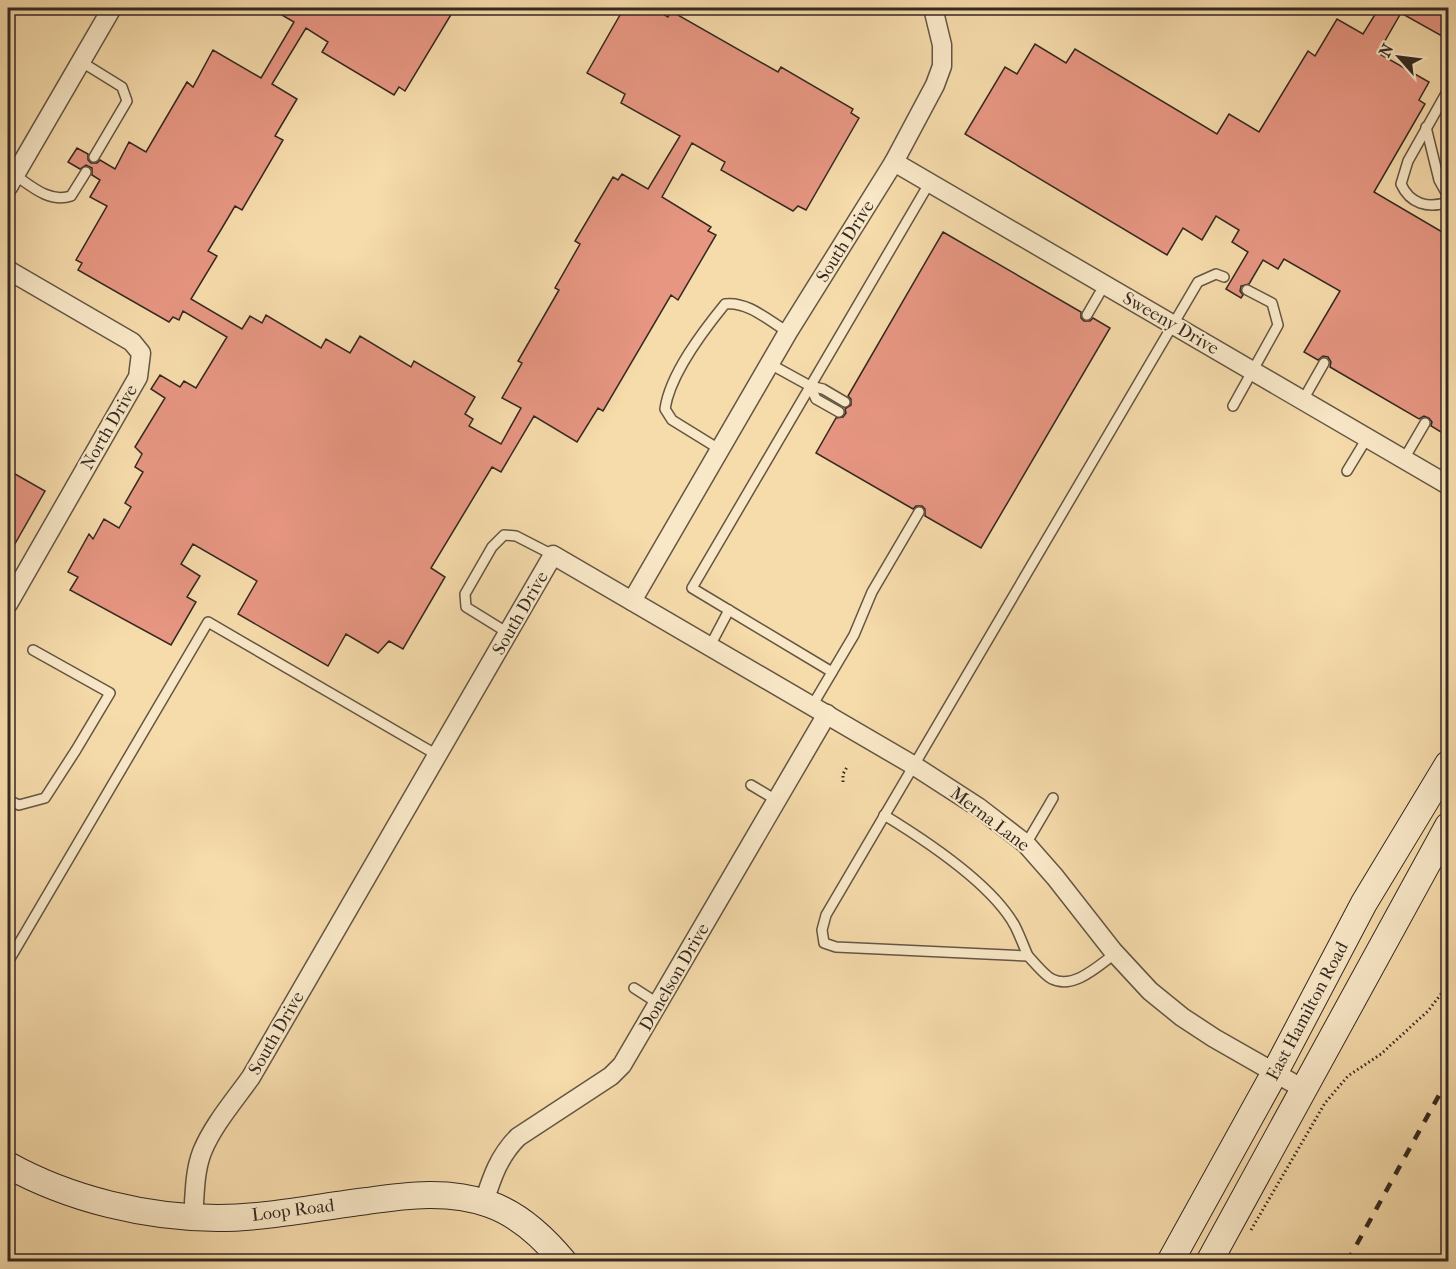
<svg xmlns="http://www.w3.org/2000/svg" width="1456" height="1269" font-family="'IM FELL French Canon',serif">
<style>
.building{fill:#e79682;stroke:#342921;stroke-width:1.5}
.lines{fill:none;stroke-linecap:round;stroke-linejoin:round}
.lane-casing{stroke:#645644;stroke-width:12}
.street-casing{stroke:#645644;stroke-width:21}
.secondary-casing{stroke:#342921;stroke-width:28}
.path{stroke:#342921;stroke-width:3;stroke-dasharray:1.5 3;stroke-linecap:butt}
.lane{stroke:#f9e8c8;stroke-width:9}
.street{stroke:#f9e8c8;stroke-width:18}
.secondary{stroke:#f9e8c8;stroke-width:26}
.rail{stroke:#342921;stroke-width:4.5;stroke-dasharray:10 10;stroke-linecap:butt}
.labels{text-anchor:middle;stroke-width:4.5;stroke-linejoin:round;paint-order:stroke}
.street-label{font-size:18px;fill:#342921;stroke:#f9e8c8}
</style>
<rect width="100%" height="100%" fill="#f6dbab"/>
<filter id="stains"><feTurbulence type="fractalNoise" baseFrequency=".00333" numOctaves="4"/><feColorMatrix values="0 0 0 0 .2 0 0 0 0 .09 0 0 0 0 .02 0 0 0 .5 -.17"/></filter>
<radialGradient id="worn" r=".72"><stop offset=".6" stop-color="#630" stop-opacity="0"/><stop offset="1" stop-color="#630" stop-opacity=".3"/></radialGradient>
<!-- building -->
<g class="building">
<polygon points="270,8 455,8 405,91 399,87 394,95 322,52 328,42 306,28 272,84 297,99 275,136 283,140 242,210 235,206 222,228 208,251 217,256 191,299 242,329 250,316 262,323 266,315 321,348 326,339 350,353 360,336 411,367 414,361 475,397 465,414 473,419 469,426 501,444 521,408 502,398 522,363 518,361 559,290 555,288 580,244 575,241 613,177 618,180 622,174 648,189 680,136 621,103 625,94 587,73 624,8 652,8 668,17 671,11 778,72 781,67 853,109 851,113 859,118 806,210 798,206 793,211 721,170 725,162 692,143 662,197 711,227 708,231 716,235 678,300 671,295 603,411 598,408 577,442 534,416 501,472 492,467 431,568 445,577 403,649 389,641 378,653 346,634 328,666 238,614 257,581 193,544 181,564 200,576 187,597 196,602 171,645 70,590 78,577 68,572 89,534 93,539 104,519 119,528 131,507 125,503 143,472 135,467 142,454 135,447 165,398 151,389 160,375 180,387 184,381 196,388 227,337 183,311 179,320 173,317 169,322 78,270 82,263 76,260 107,206 90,197 100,180 92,175 92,168 86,165 80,169 68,162 77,148 88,154 88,160 91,163 97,163 100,160 115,169 129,142 146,152 187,82 193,87 213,50 261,78 294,22"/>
<polygon points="1379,8 1449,8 1449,40 1401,13 1378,53 1429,82 1419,100 1425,104 1374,192 1449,236 1449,437 1431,426 1432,422 1429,418 1424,416 1419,419 1330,367 1331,362 1328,357 1323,356 1318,360 1304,352 1340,291 1284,259 1278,269 1263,260 1249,284 1241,286 1240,291 1243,295 1241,298 1226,289 1248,252 1232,242 1239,230 1216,216 1202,240 1183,228 1167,255 965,134 1005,67 1017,74 1035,44 1066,63 1075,49 1217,134 1229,114 1259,132 1308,51 1315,56 1337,19 1363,34"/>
<polygon points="943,232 1081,312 1081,318 1084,321 1090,321 1093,318 1110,328 981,548 925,516 925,509 922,506 916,506 913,509 816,453 836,418 843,417 846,413 845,409 851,405 851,399 848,396"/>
<polygon points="8,470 45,491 8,556"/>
</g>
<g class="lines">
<defs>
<g id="lane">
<polyline points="80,61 122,87 127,101 94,157"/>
<path d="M1448 90 1408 161 1401 184C1410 204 1428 209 1448 202"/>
<polyline points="1426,127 1439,180 1448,196"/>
<path d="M15 175C32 187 50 203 71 196L86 172"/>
<polyline points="1087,315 1105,284"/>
<polyline points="770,364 810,386 823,389 845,402"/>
<polyline points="810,386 816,399 839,412"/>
<polyline points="1303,400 1324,363"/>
<polyline points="1233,406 1278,325 1272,303 1247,290"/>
<path d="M719 449 672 420 665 409C670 374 703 331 725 304 748 301 769 321 788 332"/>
<polyline points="1404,459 1425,423"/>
<polyline points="1347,471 1367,438"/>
<polyline points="508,633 466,607 465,594 492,547 504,535 516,536 553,555"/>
<polyline points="710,646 729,610"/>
<polyline points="832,672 692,588 930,182"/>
<polyline points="812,706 854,635 872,592 919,512"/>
<polyline points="751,785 776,800"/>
<polyline points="8,800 19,805 45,798 76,750 110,693 33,650"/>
<path d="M884 815C925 840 992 884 1015 926 1020 936 1024 947 1028 956"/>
<polyline points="1026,844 1053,798"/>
<path d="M1116 953C1099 965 1074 990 1052 979 1045 976 1034 962 1028 956L836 947 824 943 822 930 826 915 1198 282 1216 274 1224 277"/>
<polyline points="8,962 208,622 437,755"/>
<polyline points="634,988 659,1004"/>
</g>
<g id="street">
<polyline points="894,162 1448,485"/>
<polyline points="8,187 112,8"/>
<polyline points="8,270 132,342 141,353 138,377 8,604"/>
<polyline points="632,601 788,332 894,162 935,85 942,66 942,45 933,8"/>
<path d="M484 1202C492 1177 499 1156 518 1137L611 1076 622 1065 827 714"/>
<path d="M193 1217C195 1196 194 1173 202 1152 213 1125 234 1101 251 1077L553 555 913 765 978 807 1026 844 1055 877 1113 951 1150 991 1182 1017 1214 1038 1305 1090"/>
</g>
<g id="secondary">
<path d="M8 1165C69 1199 147 1218 218 1218 267 1218 318 1207 367 1201 408 1195 449 1190 489 1204 518 1214 545 1239 564 1262"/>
<polyline points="1170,1262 1274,1074 1364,903 1448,764"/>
<polyline points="1209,1262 1448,826"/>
</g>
</defs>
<!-- lane casing -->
<use href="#lane" class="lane-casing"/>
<!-- street casing -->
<use href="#street" class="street-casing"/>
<!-- secondary casing -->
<use href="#secondary" class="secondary-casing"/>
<!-- path -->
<g class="path">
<polyline points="843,782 843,774 847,767"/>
<polyline points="1251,1230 1325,1103 1348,1076 1381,1054 1428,1011 1448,985"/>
</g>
<!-- lane -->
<use href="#lane" class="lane"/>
<!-- street -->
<use href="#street" class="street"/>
<!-- secondary -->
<use href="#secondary" class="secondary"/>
<!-- rail -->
<polyline class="rail" points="1347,1262 1448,1079"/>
</g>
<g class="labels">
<!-- street labels -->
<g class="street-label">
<text transform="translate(845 241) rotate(-58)" y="6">South Drive</text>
<text transform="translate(1171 323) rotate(30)" y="6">Sweeny Drive</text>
<text transform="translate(109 427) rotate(-60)" y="6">North Drive</text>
<text transform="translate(520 613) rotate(-60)" y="6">South Drive</text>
<text transform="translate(990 819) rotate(37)" y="6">Merna Lane</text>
<text transform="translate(674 977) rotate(-60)" y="6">Donelson Drive</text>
<text transform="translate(1307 1011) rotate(-62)" y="6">East Hamilton Road</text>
<text transform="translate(276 1033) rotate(-60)" y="6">South Drive</text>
<text transform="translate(293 1210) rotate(-7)" y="6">Loop Road</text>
</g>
</g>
<!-- margin -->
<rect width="1456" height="1269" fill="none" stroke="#f6dbab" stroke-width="30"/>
<rect x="9" y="9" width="1438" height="1251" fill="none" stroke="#342921" stroke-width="3"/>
<rect x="15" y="15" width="1426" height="1239" fill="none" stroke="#342921" stroke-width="1.5"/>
<!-- north arrow -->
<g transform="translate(1399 57) rotate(298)" stroke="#f9e8c8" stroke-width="4.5" paint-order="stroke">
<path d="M0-4.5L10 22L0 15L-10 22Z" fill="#342921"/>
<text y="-9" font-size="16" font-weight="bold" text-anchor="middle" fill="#342921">N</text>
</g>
<rect width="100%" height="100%" filter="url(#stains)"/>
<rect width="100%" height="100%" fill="url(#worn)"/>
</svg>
